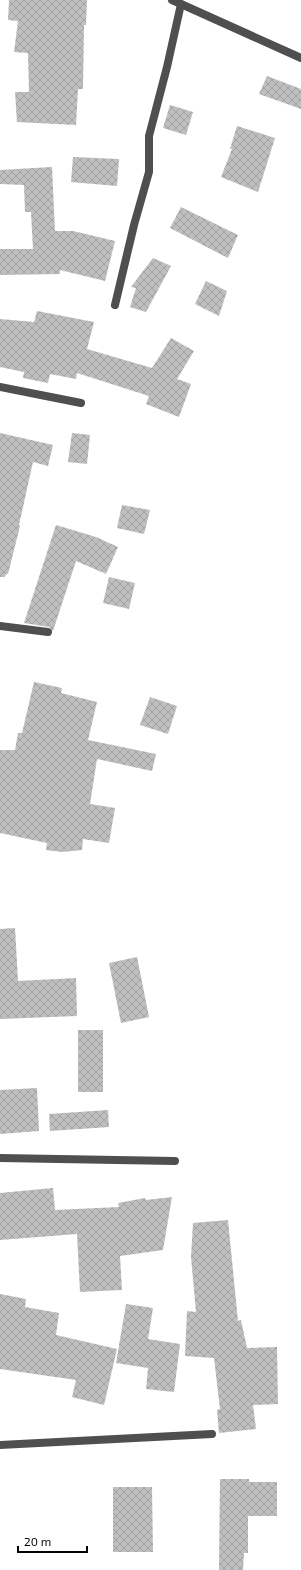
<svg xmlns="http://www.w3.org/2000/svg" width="301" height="1570" font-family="'Exo 2',sans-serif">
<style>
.building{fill:url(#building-cross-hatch)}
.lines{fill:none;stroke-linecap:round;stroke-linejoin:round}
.street{stroke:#4f4f4f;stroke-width:8}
</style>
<defs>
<pattern id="building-cross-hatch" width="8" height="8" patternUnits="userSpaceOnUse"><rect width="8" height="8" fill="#bfbfbf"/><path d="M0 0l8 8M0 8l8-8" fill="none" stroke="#a2a2a2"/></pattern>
</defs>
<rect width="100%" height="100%" fill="#fff"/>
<!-- building -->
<g class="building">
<polygon points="9,0 87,0 86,25 84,25 83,89 78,89 76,125 17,122 15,92 29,92 28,53 14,52 18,21 8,20"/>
<polygon points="267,76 301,89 301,109 259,94"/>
<polygon points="170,105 193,112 186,135 163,128"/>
<polygon points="237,126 275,138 258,192 221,177 232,149 230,149"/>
<polygon points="73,157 119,159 117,186 71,182"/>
<polygon points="52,167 55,231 73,231 115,241 105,281 60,270 60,274 0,275 0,249 33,249 31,212 25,212 24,185 0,184 0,170"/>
<polygon points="181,207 238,235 228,258 170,228"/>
<polygon points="153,258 171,266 146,312 130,307 136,288 131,287"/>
<polygon points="206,281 227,291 219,316 195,304"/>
<polygon points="37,311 94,322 87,349 152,368 171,338 194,351 177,379 191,384 179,417 146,404 149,396 77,373 76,379 50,374 48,383 23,378 24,372 0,367 0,319 34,322"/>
<polygon points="0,433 53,445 48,466 33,462 19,525 20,526 8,574 6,574 5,577 0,577"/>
<polygon points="72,433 90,435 87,464 68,462"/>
<polygon points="122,505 150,510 144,534 117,528"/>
<polygon points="56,525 96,537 118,547 106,574 76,561 53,631 49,627 24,623"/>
<polygon points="109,577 135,583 129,609 103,603"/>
<polygon points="34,682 62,688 61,693 97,702 88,740 156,754 152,771 97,759 90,804 115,808 109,843 83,839 82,850 62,852 46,850 47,843 0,833 0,750 15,750 18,733 22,733"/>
<polygon points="150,697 177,706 168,734 140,725"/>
<polygon points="15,928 18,981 76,978 77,1016 0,1019 0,929"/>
<polygon points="137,957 149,1017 121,1023 109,963"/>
<rect x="78" y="1030" width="25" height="62"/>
<polygon points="37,1088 39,1131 0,1134 0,1090"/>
<polygon points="108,1110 109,1127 50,1131 49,1114"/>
<polygon points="53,1188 55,1210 119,1207 118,1203 145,1198 146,1200 172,1197 163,1250 120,1256 122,1290 80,1292 77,1234 0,1240 0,1193"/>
<polygon points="228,1220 238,1321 241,1320 247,1348 277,1347 278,1404 253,1405 256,1429 219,1433 217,1410 220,1409 214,1358 185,1356 187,1311 196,1312 191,1257 193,1223"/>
<polygon points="0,1294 26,1299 25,1307 59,1313 56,1335 117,1349 104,1405 72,1397 76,1380 0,1369"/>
<polygon points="126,1304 153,1308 148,1339 180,1344 174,1392 146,1389 148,1368 116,1363"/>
<polygon points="220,1479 249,1479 249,1482 277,1482 277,1516 248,1516 248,1553 244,1553 243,1570 219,1570"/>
<polygon points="113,1487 152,1487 153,1552 113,1552"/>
</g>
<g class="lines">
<!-- street -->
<g class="street">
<polyline points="181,4 301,58"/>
<polyline points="115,305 134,225 149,172 149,136 167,67 181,4 172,0"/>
<polyline points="0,387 81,403"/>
<polyline points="0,626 48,632"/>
<polyline points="0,1158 175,1161"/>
<polyline points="0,1445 212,1434"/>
</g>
</g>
<!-- scale -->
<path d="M18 1546v6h69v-6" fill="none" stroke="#000000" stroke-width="2"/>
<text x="24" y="1546" font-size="12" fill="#000000" stroke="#ffffff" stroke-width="3" paint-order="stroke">20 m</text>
</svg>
